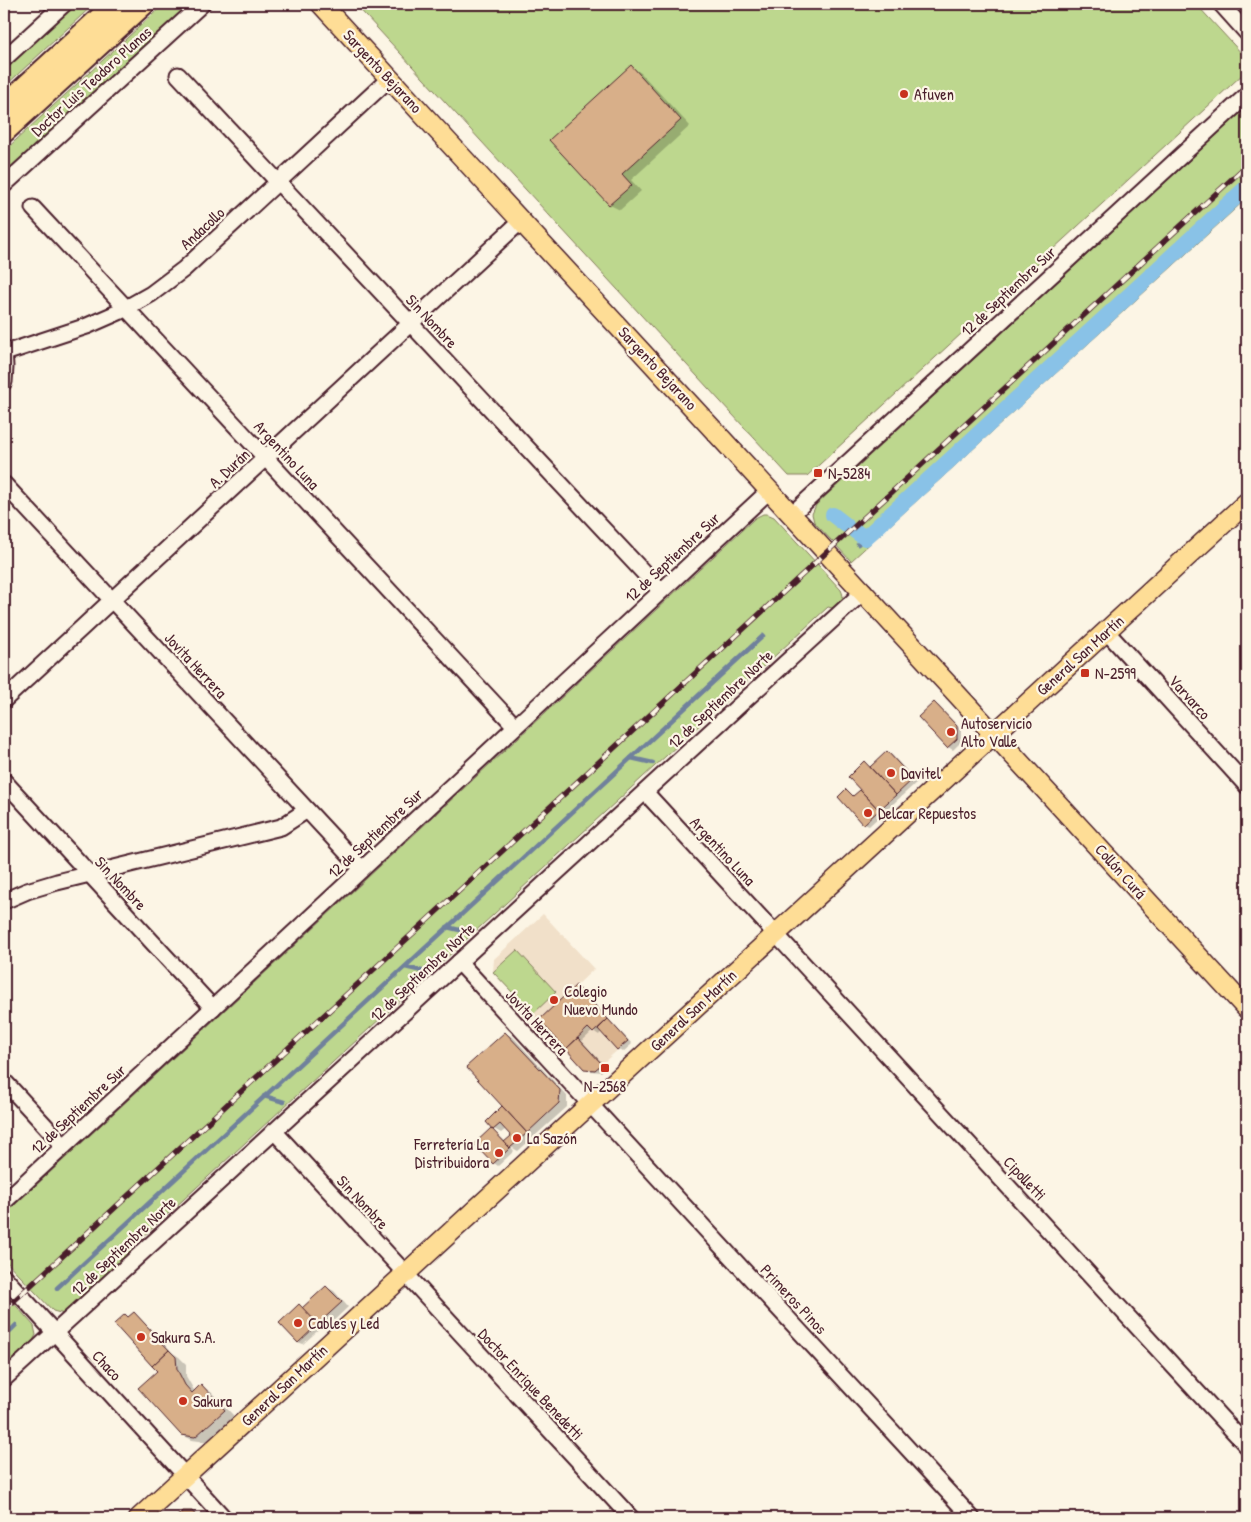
<svg xmlns="http://www.w3.org/2000/svg" width="1251" height="1522" font-family="'Patrick Hand',sans-serif">
<style>
.built{fill:#f1e0c9}
.green{fill:#bdd78e;stroke:#847b5c}
.shadow{fill:#0003}
.lines{fill:none;stroke-linecap:round;stroke-linejoin:round}
.stream{stroke:#70819c;stroke-width:4.5}
.canal{stroke:#89c2e7;stroke-width:16}
.building{fill:#d8af89;stroke:#4a1f2b}
.minor-casing{stroke:#4a1f2b;stroke-width:19}
.major-casing{stroke:#4a1f2b;stroke-width:22}
.highway-casing{stroke:#4a1f2b;stroke-width:26}
.minor{stroke:#fcf5e5;stroke-width:15}
.major{stroke:#fedd96;stroke-width:19}
.highway{stroke:#fedd96;stroke-width:22}
.rail-casing{stroke:#4a1f2b;stroke-width:5.5}
.rail{stroke:#fcf5e5;stroke-width:4;stroke-dasharray:11;stroke-linecap:butt}
.poi-dot{fill:#c8321e;stroke:#fcf5e5;stroke-width:2}
.labels{text-anchor:middle;stroke-width:4.5;stroke-linejoin:round;paint-order:stroke}
.street-label{font-size:16px;fill:#4a1f2b;stroke:#fcf5e5}
.poi-label{font-size:16px;fill:#4a1f2b;stroke:#fcf5e5;text-anchor:start}
</style>
<rect width="100%" height="100%" fill="#fcf5e5"/>
<filter id="ink" filterUnits="userSpaceOnUse"><feTurbulence type="fractalNoise" baseFrequency=".02" numOctaves="2"/><feDisplacementMap in="SourceGraphic" scale="10" xChannelSelector="R" yChannelSelector="G"/><feConvolveMatrix kernelMatrix="1 2 1 2 8 2 1 2 1" color-interpolation-filters="sRGB"/></filter>
<g filter="url(#ink)">
<!-- built -->
<polygon class="built" points="543,914 594,969 576,986 628,1041 595,1070 584,1069 493,972 494,959"/>
<!-- green -->
<g class="green">
<polygon points="75,4 94,4 4,87 4,69"/>
<polygon points="164,4 191,4 4,175 4,151"/>
<polygon points="355,4 1196,4 1244,56 1244,73 807,476 789,476"/>
<polygon points="1247,107 1247,198 851,561 814,522 812,514 816,505"/>
<path d="M763 514H767L774 517 841 590C845 598 842 602 836 609L828 607 134 1245 133 1253 64 1314 53 1311 4 1259V1215L755 518Z"/>
<polygon points="517,950 556,992 533,1014 493,972"/>
<polygon points="4,1292 34,1326 36,1335 31,1344 4,1369"/>
</g>
<!-- shadow -->
<g class="shadow">
<polygon points="631,67 641,73 690,126 631,180 641,191 620,210 610,205"/>
<polygon points="934,703 939,706 961,730 961,742 953,750 948,747 920,717"/>
<polygon points="887,753 892,755 917,782 869,826 864,824 846,790 854,797 862,790 865,763 871,767"/>
<polygon points="576,987 581,990 632,1044 623,1052 618,1049 602,1031 599,1035 593,1031 582,1041 606,1067 601,1072 590,1071 585,1068 540,1020"/>
<polygon points="505,1033 513,1037 567,1096 567,1107 518,1151 511,1147 514,1151 498,1166 494,1163 491,1129 506,1142 513,1136 506,1129 501,1133 494,1129 488,1122 504,1106"/>
<polygon points="326,1287 334,1291 348,1307 326,1328 323,1326 303,1344 298,1342 299,1306 304,1308"/>
<polygon points="134,1314 139,1317 173,1353 179,1357 186,1364 186,1376 195,1392 201,1386 211,1392 234,1416 206,1442 192,1440 181,1434 159,1371 125,1315 130,1318"/>
</g>
<g class="lines">
<!-- stream -->
<g class="stream">
<polyline points="858,544 865,538"/>
<polyline points="631,758 653,763"/>
<polyline points="447,927 468,932"/>
<polyline points="405,967 426,972"/>
<polyline points="264,1096 284,1102"/>
<polyline points="57,1288 763,636"/>
<polyline points="4,1337 16,1325"/>
</g>
<!-- canal -->
<g class="canal">
<polyline points="833,515 846,525"/>
<polyline points="855,531 865,538 1247,187"/>
</g>
</g>
<!-- building -->
<g class="building">
<polygon points="631,65 681,120 622,174 632,185 609,205 549,140"/>
<polygon points="934,702 957,726 957,739 947,748 918,717"/>
<polygon points="887,751 913,779 896,795 870,767"/>
<polygon points="864,761 896,795 879,810 848,777"/>
<polygon points="846,789 853,796 860,790 879,810 863,825 838,797"/>
<polygon points="576,985 608,1019 593,1033 588,1028 566,1049 539,1020"/>
<polygon points="608,1019 628,1041 617,1050 598,1029"/>
<polygon points="505,1032 560,1090 559,1103 527,1133 466,1067"/>
<polygon points="578,1038 602,1064 595,1070 584,1069 566,1049"/>
<polygon points="502,1106 527,1133 510,1148 504,1142 511,1136 500,1124 493,1130 486,1122"/>
<polygon points="491,1128 510,1148 493,1164 474,1144"/>
<polygon points="326,1286 342,1302 318,1324 302,1308"/>
<polygon points="299,1304 318,1324 298,1343 279,1323"/>
<polygon points="134,1312 169,1350 152,1366 114,1324 125,1314 128,1317"/>
<polygon points="169,1350 176,1357 177,1369 185,1385 192,1393 201,1384 225,1410 195,1437 181,1435 138,1388 157,1371 152,1366"/>
<polygon points="183,1511 192,1511 198,1518 175,1518"/>
</g>
<g class="lines">
<defs>
<g id="minor">
<polyline points="1221,4 1247,33"/>
<polyline points="4,59 64,4"/>
<polyline points="178,75 661,591"/>
<polyline points="4,185 202,4"/>
<polyline points="33,208 515,726"/>
<polyline points="4,348 5,367 4,382"/>
<polyline points="5,353 87,326 119,312 151,294 184,269 390,78"/>
<polyline points="4,484 362,869"/>
<polyline points="792,514 1247,95"/>
<polyline points="1106,631 1247,786"/>
<polyline points="4,700 521,221"/>
<polyline points="4,781 213,1008"/>
<polyline points="645,792 1247,1446"/>
<polyline points="4,901 27,891 57,882 281,827 307,810"/>
<polyline points="459,962 972,1518"/>
<polyline points="4,1081 64,1146"/>
<polyline points="274,1131 631,1518"/>
<polyline points="4,1202 770,490"/>
<polyline points="4,1277 224,1518"/>
<polyline points="4,1379 864,591"/>
</g>
<g id="major">
<polyline points="321,4 1247,1009"/>
<polyline points="139,1518 1247,502"/>
</g>
<g id="highway">
<polyline points="4,107 116,4"/>
<polyline points="4,131 143,4"/>
</g>
</defs>
<!-- minor casing -->
<use href="#minor" class="minor-casing"/>
<!-- major casing -->
<use href="#major" class="major-casing"/>
<!-- highway casing -->
<use href="#highway" class="highway-casing"/>
<!-- minor -->
<use href="#minor" class="minor"/>
<!-- major -->
<use href="#major" class="major"/>
<!-- highway -->
<use href="#highway" class="highway"/>
<defs>
<polyline id="rail" points="4,1310 1247,165"/>
</defs>
<!-- rail casing -->
<use href="#rail" class="rail-casing"/>
<!-- rail -->
<use href="#rail" class="rail"/>
</g>
</g>
<!-- markers -->
<g class="poi-dot">
<circle cx="904" cy="94" r="5"/>
<rect x="813" y="468" width="10" height="10" rx="2.5"/>
<rect x="1080" y="668" width="10" height="10" rx="2.5"/>
<circle cx="951" cy="732" r="5"/>
<circle cx="891" cy="773" r="5"/>
<circle cx="868" cy="813" r="5"/>
<circle cx="554" cy="1000" r="5"/>
<rect x="600" y="1063" width="10" height="10" rx="2.5"/>
<circle cx="517" cy="1138" r="5"/>
<circle cx="499" cy="1153" r="5"/>
<circle cx="298" cy="1323" r="5"/>
<circle cx="141" cy="1337" r="5"/>
<circle cx="183" cy="1401" r="5"/>
</g>
<g class="labels">
<!-- street labels -->
<g class="street-label">
<text transform="translate(383 71) rotate(47)" y="6">Sargento Bejarano</text>
<text transform="translate(91 81) rotate(-42)" y="6">Doctor Luis Teodoro Planas</text>
<text transform="translate(202 228) rotate(-43)" y="6">Andacollo</text>
<text transform="translate(1008 291) rotate(-43)" y="6">12 de Septiembre Sur</text>
<text transform="translate(432 321) rotate(47)" y="6">Sin Nombre</text>
<text transform="translate(658 368) rotate(47)" y="6">Sargento Bejarano</text>
<text transform="translate(287 455) rotate(47)" y="6">Argentino Luna</text>
<text transform="translate(229 468) rotate(-43)" y="6">A. Durán</text>
<text transform="translate(672 557) rotate(-43)" y="6">12 de Septiembre Sur</text>
<text transform="translate(1080 655) rotate(-42)" y="6">General San Martín</text>
<text transform="translate(196 665) rotate(47)" y="6">Jovita Herrera</text>
<text transform="translate(1190 697) rotate(48)" y="6">Varvarco</text>
<text transform="translate(720 699) rotate(-43)" y="6">12 de Septiembre Norte</text>
<text transform="translate(375 833) rotate(-43)" y="6">12 de Septiembre Sur</text>
<text transform="translate(723 851) rotate(47)" y="6">Argentino Luna</text>
<text transform="translate(1121 871) rotate(48)" y="6">Collón Curá</text>
<text transform="translate(121 883) rotate(47)" y="6">Sin Nombre</text>
<text transform="translate(422 972) rotate(-43)" y="6">12 de Septiembre Norte</text>
<text transform="translate(693 1010) rotate(-43)" y="6">General San Martín</text>
<text transform="translate(537 1022) rotate(47)" y="6">Jovita Herrera</text>
<text transform="translate(78 1109) rotate(-43)" y="6">12 de Septiembre Sur</text>
<text transform="translate(1025 1178) rotate(47)" y="6">Cipolletti</text>
<text transform="translate(363 1202) rotate(47)" y="6">Sin Nombre</text>
<text transform="translate(123 1246) rotate(-43)" y="6">12 de Septiembre Norte</text>
<text transform="translate(794 1299) rotate(47)" y="6">Primeros Pinos</text>
<text transform="translate(107 1365) rotate(47)" y="6">Chaco</text>
<text transform="translate(531 1384) rotate(47)" y="6">Doctor Enrique Benedetti</text>
<text transform="translate(284 1385) rotate(-43)" y="6">General San Martín</text>
</g>
<!-- poi labels -->
<g class="poi-label">
<text x="914" y="100">Afuven</text>
<text x="828" y="479">N-5284</text>
<text x="1095" y="679">N-2599</text>
<text x="961" y="729">Autoservicio<tspan x="961" dy="18">Alto Valle</tspan></text>
<text x="901" y="779">Davitel</text>
<text x="878" y="819">Delcar Repuestos</text>
<text x="564" y="997">Colegio<tspan x="564" dy="18">Nuevo Mundo</tspan></text>
<text x="605" y="1092" text-anchor="middle">N-2568</text>
<text x="527" y="1144">La Sazón</text>
<text x="489" y="1150" text-anchor="end">Ferretería La<tspan x="489" dy="18">Distribuidora</tspan></text>
<text x="308" y="1329">Cables y Led</text>
<text x="151" y="1343">Sakura S.A.</text>
<text x="193" y="1407">Sakura</text>
</g>
</g>
<!-- margin -->
<rect width="1251" height="1522" fill="none" stroke="#fcf5e5" stroke-width="20"/>
<rect x="10" y="10" width="1231" height="1502" fill="none" stroke="#4a1f2b" stroke-width="2" filter="url(#ink)"/>
</svg>
